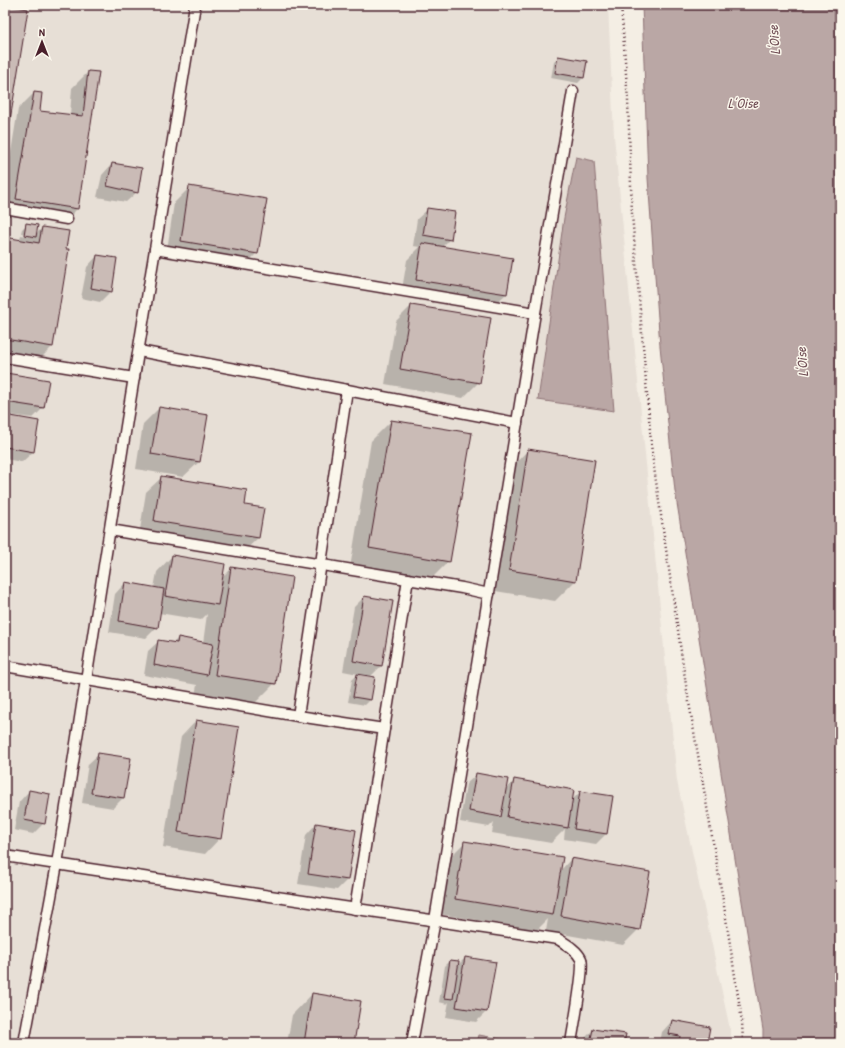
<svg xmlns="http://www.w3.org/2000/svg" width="845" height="1048" font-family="'Patrick Hand',sans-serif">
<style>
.built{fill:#e7dfd6}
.water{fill:#baa7a5;stroke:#8d7174}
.shadow{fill:#0003}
.building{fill:#cabbb6;stroke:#4a1f2b}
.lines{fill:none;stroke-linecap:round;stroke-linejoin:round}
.lane-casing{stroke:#4a1f2b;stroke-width:13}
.path{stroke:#4a1f2b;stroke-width:2.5;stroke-dasharray:1 3;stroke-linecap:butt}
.lane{stroke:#fbf7ec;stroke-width:10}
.labels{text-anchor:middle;stroke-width:3;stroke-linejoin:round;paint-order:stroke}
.water-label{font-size:14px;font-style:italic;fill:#714f56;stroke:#fbf7ec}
</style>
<rect width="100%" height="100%" fill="#f4eee4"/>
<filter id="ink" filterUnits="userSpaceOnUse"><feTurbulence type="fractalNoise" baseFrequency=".025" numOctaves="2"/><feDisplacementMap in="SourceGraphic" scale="8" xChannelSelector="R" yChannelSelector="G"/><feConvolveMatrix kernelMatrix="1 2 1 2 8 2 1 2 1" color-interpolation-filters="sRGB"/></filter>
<g filter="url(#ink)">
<!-- built -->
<polygon class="built" points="5,5 608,5 614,136 677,781 731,1034 732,1043 5,1043"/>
<!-- water -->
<g class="water">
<polygon points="642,5 840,5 840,1043 763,1043 763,1030 675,491 660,346 648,178"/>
<polygon points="576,157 594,161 614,411 538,400 564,218"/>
<polygon points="479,1035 522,1043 477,1043"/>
</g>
<!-- shadow -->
<g class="shadow">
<polygon points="559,57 583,78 578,83 551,78 554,62"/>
<polygon points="88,72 77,209 62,224 5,215 5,189 18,109 34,93 39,112 70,115 72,88"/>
<polygon points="112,164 137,192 126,202 97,197 102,175"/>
<polygon points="190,187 257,253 241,269 166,257 174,203"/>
<polygon points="428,209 450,239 442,247 506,294 490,309 401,295 407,260 420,247 413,246 417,219"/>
<polygon points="27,224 35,235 42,228 52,347 32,367 5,363 5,238 19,241 21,235 32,237 32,235 21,233 22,229"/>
<polygon points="97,256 111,291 100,302 81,298 87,267"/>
<polygon points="411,306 479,382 463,398 385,384 396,321"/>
<polygon points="6,374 43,408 33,418 10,415 10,417 38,422 33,452 22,462 5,459 5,376"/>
<polygon points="159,408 199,462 183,477 136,469 143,424"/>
<polygon points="391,421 449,561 429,581 350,568 371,441"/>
<polygon points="528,450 575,581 555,601 489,590 508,471"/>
<polygon points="162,477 244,506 258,538 242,553 139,536 146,492"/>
<polygon points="172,556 221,579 231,569 275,683 254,704 195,695 197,685 144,675 148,651 159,641 173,643 178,638 203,643 207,614 201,620 159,613 157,627 146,638 109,632 115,594 125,583 154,588 157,572"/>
<polygon points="364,597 382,665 370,677 370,700 365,705 348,702 352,680 358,674 343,671 354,607"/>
<polygon points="196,721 220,838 205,854 163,847 181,737"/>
<polygon points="99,754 123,798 113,808 82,803 88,764"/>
<polygon points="477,774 505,790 514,781 571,801 580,792 612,797 606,834 596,844 564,839 565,829 551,843 492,833 494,822 489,827 460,822 466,784"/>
<polygon points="29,791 44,823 33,834 14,830 19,802"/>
<polygon points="316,824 347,880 337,890 298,884 306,835"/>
<polygon points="465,842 560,871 571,859 639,929 623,945 546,931 548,919 537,930 440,914 449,858"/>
<polygon points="465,958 486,1012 476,1022 446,1017 449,1002 447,1004 439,1002 445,966 450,961 457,966"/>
<polygon points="312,994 353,1043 287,1043 292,1015"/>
<polygon points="672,1021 706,1043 660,1043 662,1032"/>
<polygon points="593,1030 623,1043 580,1043"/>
</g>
<!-- building -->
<g class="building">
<polygon points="5,5 28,9 7,139 5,139"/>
<polygon points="558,56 587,61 584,78 555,73"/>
<polygon points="88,71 99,72 78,209 16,199 34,92 42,93 40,111 83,116"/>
<polygon points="5,139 7,139 5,154"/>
<polygon points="112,163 142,168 138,193 107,186"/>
<polygon points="189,186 267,199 258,254 181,241"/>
<polygon points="427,208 455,212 451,240 423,235"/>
<polygon points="26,223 38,225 36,237 24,235"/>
<polygon points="42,227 69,231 66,249 69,249 53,347 5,339 5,237 39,243"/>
<polygon points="422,243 513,258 507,294 416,280"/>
<polygon points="97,255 117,258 112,292 91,288"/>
<polygon points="411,305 491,318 480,383 400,369"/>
<polygon points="6,373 49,380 44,408 5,402 5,380"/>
<polygon points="159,407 208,415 200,462 151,454"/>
<polygon points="5,415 39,421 34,452 5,447"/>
<polygon points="391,420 472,433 450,562 369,548"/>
<polygon points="528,449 595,460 576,581 509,570"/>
<polygon points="161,476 247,490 245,505 264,508 259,538 154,521"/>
<polygon points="172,555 225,564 218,605 165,596"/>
<polygon points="231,567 292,577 276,684 215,675"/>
<polygon points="125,582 164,589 158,628 119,621"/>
<polygon points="364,596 393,601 382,666 353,661"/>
<polygon points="178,637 213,644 207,675 154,665 158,640 177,643"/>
<polygon points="357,674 375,677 371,700 353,697"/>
<polygon points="196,720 239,727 221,839 178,832"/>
<polygon points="98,753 131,758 124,798 91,793"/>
<polygon points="476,773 508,779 501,817 469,811"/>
<polygon points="514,779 574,790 568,828 507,817"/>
<polygon points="29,790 50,794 45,824 24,820"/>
<polygon points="580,791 613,796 607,834 574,829"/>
<polygon points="316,823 356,830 348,880 308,874"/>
<polygon points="464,841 563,857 553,915 455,899"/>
<polygon points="571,858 650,872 640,930 561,916"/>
<polygon points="465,957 496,962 487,1012 456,1007"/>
<polygon points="450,960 459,961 453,999 444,998"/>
<polygon points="312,993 361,1001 354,1043 304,1043"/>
<polygon points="672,1020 710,1027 707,1043 679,1043 680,1036 669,1034"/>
<polygon points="593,1029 626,1034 624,1043 590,1043"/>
</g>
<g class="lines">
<defs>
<g id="lane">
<polyline points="5,208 67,219"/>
<polyline points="155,249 535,313"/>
<polyline points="139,351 347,390"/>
<polyline points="5,357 134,378"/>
<polyline points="110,530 462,588 489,594"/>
<polyline points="5,666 298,716 384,729 355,909"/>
<polyline points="298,716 347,390 517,423"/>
<polyline points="384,729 408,579"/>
<path d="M5 856 76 867 558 939C566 944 577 950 581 959 585 968 573 1029 571 1043"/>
<polyline points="24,1043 57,864 127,420 195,5"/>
<polyline points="412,1043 435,920 535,313 573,91"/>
</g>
</defs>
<!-- lane casing -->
<use href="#lane" class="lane-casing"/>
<!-- path -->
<polyline class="path" points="621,5 628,101 632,214 652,454 686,685 725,912 742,1021 743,1043"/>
<!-- lane -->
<use href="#lane" class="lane"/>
</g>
</g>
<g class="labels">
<!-- water labels -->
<g class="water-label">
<text transform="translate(774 40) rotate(-95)" y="5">L'Oise</text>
<text x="743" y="108">L’Oise</text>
<text transform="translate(802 362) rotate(-95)" y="5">L'Oise</text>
</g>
</g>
<!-- margin -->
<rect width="845" height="1048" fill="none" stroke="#fbf7ec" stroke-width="20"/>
<rect x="10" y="10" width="825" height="1028" fill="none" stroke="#4a1f2b" stroke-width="1.5" filter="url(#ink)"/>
<!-- north arrow -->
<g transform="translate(42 42)" stroke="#fbf7ec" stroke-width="3" paint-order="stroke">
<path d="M0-3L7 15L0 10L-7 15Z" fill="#4a1f2b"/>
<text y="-6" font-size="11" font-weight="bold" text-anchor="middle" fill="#4a1f2b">N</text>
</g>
</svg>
